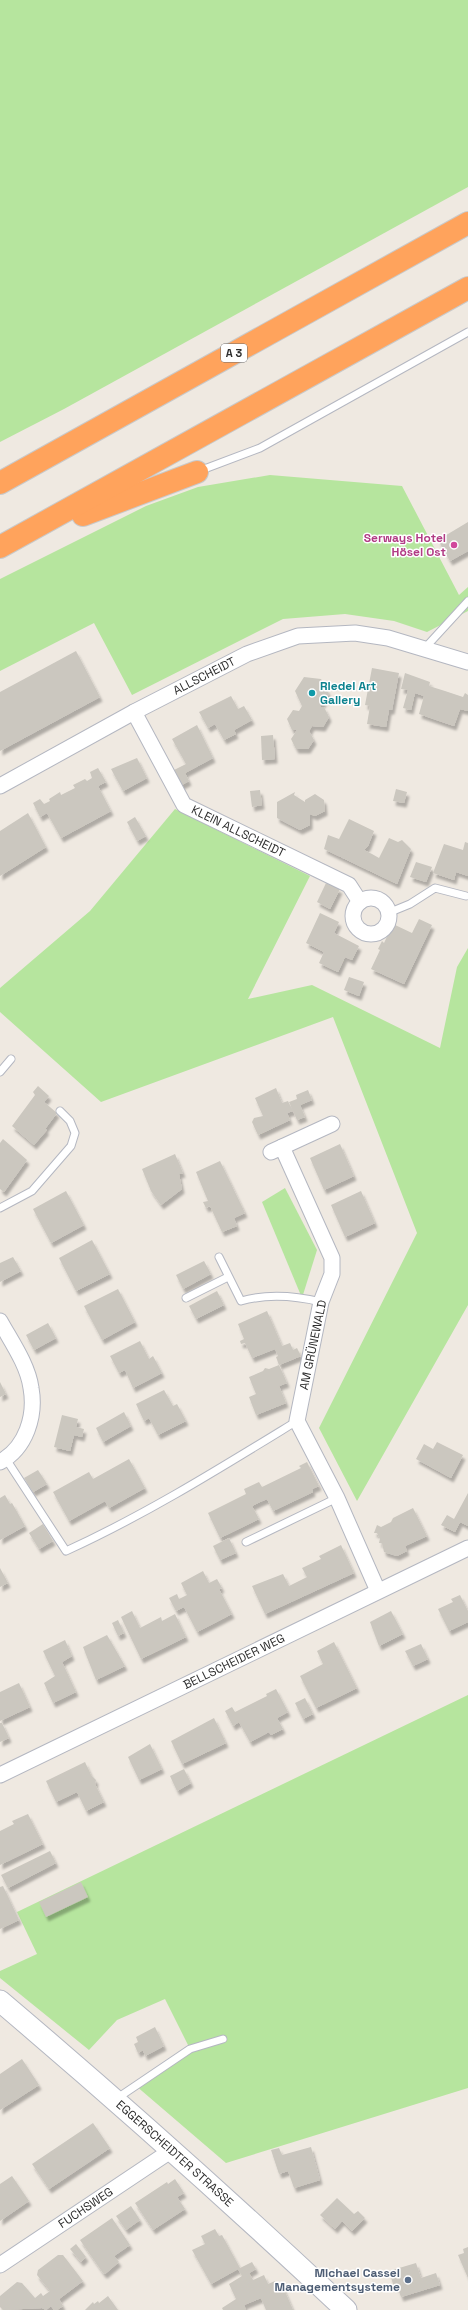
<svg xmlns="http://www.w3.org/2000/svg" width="468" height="2310" font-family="'Space Grotesk',sans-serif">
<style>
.green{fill:#b6e59e}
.building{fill:#cbc7bf;filter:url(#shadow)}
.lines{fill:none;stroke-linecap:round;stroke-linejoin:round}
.lane-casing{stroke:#b4b7c1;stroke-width:9}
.street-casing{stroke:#b4b7c1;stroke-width:17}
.secondary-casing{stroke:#b4b7c1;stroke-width:23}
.highway-casing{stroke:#c9c9c9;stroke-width:24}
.lane{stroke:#fff;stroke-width:7}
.street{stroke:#fff;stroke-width:15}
.secondary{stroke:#fff;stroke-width:21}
.highway{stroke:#ffa35c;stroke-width:22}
.hotel-dot{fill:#d1479c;stroke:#fff;stroke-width:1.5}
.culture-dot{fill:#0f9aa8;stroke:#fff;stroke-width:1.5}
.service-dot{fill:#5c6f8a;stroke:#fff;stroke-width:1.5}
.labels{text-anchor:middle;stroke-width:3;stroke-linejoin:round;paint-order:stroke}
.shield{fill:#fff;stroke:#6d6d6d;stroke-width:1}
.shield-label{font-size:11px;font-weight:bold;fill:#2e2e2e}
.hotel-label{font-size:12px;font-weight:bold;fill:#b23c85;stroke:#fff;text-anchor:end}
.street-label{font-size:12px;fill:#2e2e2e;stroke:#fff}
.culture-label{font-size:12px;font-weight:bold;fill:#0d838f;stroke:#fff;text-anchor:start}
.service-label{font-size:12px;font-weight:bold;fill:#4e5e75;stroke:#fff;text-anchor:end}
</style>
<defs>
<filter id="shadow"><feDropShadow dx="2.5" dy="4.5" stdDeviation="1" flood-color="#0004"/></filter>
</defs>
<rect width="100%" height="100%" fill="#efe9e1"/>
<!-- green -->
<g class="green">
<polygon points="0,0 468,0 468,187 64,409 0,442"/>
<polygon points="270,475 402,486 459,595 468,587 468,611 427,632 394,621 345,614 283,619 132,695 94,623 0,671 0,579 146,506 198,487"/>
<polygon points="175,809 310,876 248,999 312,985 440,1048 457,967 468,948 468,1305 357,1501 319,1428 417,1233 333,1017 101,1102 0,1012 0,988 90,911"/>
<polygon points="285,1188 317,1250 302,1298 262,1202"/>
<polygon points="468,1695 468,2088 226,2163 135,2085 190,2049 165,1999 117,2020 89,2050 0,1978 0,1971 37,1954 17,1912"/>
</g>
<!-- building -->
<g class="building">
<polygon points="468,522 468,551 450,561 438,540"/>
<polygon points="76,651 100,697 0,751 0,692"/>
<polygon points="372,668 399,673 392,710 389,710 386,727 367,724 370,706 365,705"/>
<polygon points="405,673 430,682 429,686 445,691 463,697 465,693 468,695 468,711 460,709 454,726 419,714 424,696 415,693 411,710 403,708 408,690 401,689"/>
<polygon points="304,677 321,679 329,694 320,707 324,707 329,717 323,727 312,726 309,731 314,740 308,749 296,749 291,739 297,730 292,730 287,719 293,710 299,711 302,706 295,691"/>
<polygon points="231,696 238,709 244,706 252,720 234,730 236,734 224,740 215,724 208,728 199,712"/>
<polygon points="197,725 213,758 185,773 189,781 180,786 172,771 186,764 172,739"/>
<polygon points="273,735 275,759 262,760 261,736"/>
<polygon points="137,758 147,778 123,791 111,769"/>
<polygon points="98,768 106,782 98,786 111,811 61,838 47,813 40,817 33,803 40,799 44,804 50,801 49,799 60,792 61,795 75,788 73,785 85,779 87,781 92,778 90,772"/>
<polygon points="396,789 407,792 404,803 393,801"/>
<polygon points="260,790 262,805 252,807 250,791"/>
<polygon points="295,792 294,795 305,802 305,800 315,794 324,800 325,811 315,816 310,814 310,825 300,830 277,818 277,802"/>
<polygon points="28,813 46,847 0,876 0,831"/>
<polygon points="135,817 146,836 137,841 127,822"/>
<polygon points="349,819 374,831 368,846 364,850 372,854 379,858 389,838 398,842 402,840 411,849 397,884 324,849 328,835 339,839"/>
<polygon points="465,842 468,843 468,876 456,872 454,880 433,873 444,844 463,850"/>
<polygon points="416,862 432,867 426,882 410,877"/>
<polygon points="326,883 340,889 330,909 317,902"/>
<polygon points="320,913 339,922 334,933 359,946 352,960 345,957 338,972 319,963 324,952 306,943"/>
<polygon points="419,919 432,925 404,984 371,969 380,950 378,949 382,941 384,943 393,924 412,933"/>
<polygon points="349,977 364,982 359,996 344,990"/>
<polygon points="38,1086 49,1096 44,1102 57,1113 45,1129 47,1130 34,1145 12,1126 35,1095 33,1092"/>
<polygon points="276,1088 282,1103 288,1101 293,1111 287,1113 290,1120 258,1135 252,1122 254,1118 263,1116 255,1098"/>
<polygon points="308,1090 312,1100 300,1105 305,1117 297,1120 289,1102 297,1099 296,1095"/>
<polygon points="3,1139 27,1160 4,1192 0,1189 0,1143"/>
<polygon points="340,1144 354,1176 324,1190 310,1158"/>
<polygon points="175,1154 183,1173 179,1174 182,1189 161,1205 151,1191 142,1169"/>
<polygon points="220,1161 245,1213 234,1218 237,1226 222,1232 210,1206 206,1208 203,1202 208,1201 196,1172"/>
<polygon points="66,1191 84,1225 51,1243 33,1209"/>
<polygon points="361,1191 375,1223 345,1237 331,1205"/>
<polygon points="92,1240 110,1274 76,1291 59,1258"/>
<polygon points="13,1257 21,1271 0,1282 0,1263"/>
<polygon points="204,1261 211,1274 183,1289 176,1275"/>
<polygon points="118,1289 135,1322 102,1340 84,1306"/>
<polygon points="217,1291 224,1305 196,1319 189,1306"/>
<polygon points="267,1311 282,1346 290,1343 293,1350 297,1348 301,1356 279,1365 287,1383 279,1386 286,1403 256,1415 249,1397 256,1394 249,1377 263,1371 265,1368 269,1369 279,1365 276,1357 278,1356 275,1349 252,1358 245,1343 241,1344 240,1341 244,1339 238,1324"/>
<polygon points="48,1323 56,1338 34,1350 26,1335"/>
<polygon points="140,1341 149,1359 153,1356 162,1373 133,1388 125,1370 119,1373 110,1356"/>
<polygon points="0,1382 6,1394 0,1397"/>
<polygon points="164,1390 173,1406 177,1404 186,1421 158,1435 149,1418 144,1421 136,1404"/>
<polygon points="124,1412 131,1426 103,1442 96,1428"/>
<polygon points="62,1415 78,1419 76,1427 84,1429 82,1437 74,1435 70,1451 54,1447"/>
<polygon points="437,1442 463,1455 451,1478 416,1459 424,1444 433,1449"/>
<polygon points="129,1459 145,1488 109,1508 105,1501 69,1521 53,1492 89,1472 93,1479"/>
<polygon points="307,1462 319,1486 312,1489 313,1492 273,1511 267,1499 260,1502 252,1506 259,1519 220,1538 208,1513 246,1494 244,1489 259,1482 262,1487 301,1468 299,1466"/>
<polygon points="38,1470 47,1484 33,1492 24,1478"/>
<polygon points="468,1493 468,1526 460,1522 455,1532 441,1525 447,1515 454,1519"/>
<polygon points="5,1495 10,1504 12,1503 25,1526 0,1540 0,1498"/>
<polygon points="413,1508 427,1536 405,1546 407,1551 397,1556 384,1552 382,1543 379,1543 380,1539 377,1533 374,1533 377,1525 381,1527 391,1522 393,1518"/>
<polygon points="43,1524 53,1541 39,1549 29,1533"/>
<polygon points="229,1538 236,1553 220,1560 213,1546"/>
<polygon points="341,1545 354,1573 265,1614 252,1586 283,1574 289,1586 307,1577 302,1568 321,1559 319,1556"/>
<polygon points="0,1568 8,1583 0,1587"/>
<polygon points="203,1571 209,1583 217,1579 222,1588 219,1589 232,1614 197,1632 184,1607 176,1611 169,1598 177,1594 179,1599 187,1595 181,1583"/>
<polygon points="460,1595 468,1611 468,1622 449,1631 438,1609 453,1602 451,1599"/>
<polygon points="132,1611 140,1628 161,1617 162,1621 175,1614 186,1637 141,1659 121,1617"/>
<polygon points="391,1611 403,1634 379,1646 370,1622"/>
<polygon points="118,1620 124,1633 118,1636 112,1623"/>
<polygon points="107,1635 125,1666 96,1680 83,1647"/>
<polygon points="65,1640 72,1656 62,1662 76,1692 53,1703 44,1683 55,1676 43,1651"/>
<polygon points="334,1642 357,1688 316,1708 300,1676 323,1664 317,1651"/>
<polygon points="421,1644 428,1659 413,1666 405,1651"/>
<polygon points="19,1683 30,1707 0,1721 0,1692"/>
<polygon points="276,1689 288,1712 277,1718 283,1729 271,1735 269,1732 250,1742 239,1722 233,1726 225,1711 232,1707 235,1712 267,1696 266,1694"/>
<polygon points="305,1698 313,1714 303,1719 295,1703"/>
<polygon points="214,1718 226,1743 182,1764 171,1741"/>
<polygon points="0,1723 2,1723 9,1738 0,1742"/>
<polygon points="150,1744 162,1769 139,1780 128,1757"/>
<polygon points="85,1762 91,1775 96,1780 95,1784 104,1802 86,1811 77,1792 56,1802 46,1781"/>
<polygon points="184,1769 191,1783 177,1791 170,1776"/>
<polygon points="28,1814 43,1844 0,1865 0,1831 14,1824 12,1821"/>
<polygon points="50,1851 56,1863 8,1888 1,1875"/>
<polygon points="81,1882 88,1897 46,1917 39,1902"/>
<polygon points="3,1886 19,1920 0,1929 0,1887"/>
<polygon points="155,2027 164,2046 145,2056 143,2050 138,2053 134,2044 138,2042 136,2037"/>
<polygon points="22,2059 39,2085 0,2110 0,2074"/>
<polygon points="93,2123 110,2148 49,2189 32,2164"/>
<polygon points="311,2147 320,2180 294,2188 288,2171 279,2174 271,2150 279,2148 282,2155"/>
<polygon points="12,2176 29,2201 0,2221 0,2184"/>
<polygon points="175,2179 184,2193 177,2197 185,2209 153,2230 135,2203 167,2182 168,2184"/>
<polygon points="337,2198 354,2214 358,2211 365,2218 352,2231 342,2221 335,2229 320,2215"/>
<polygon points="131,2206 140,2220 126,2230 116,2216"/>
<polygon points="112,2218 130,2245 114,2256 119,2262 105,2274 103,2273 80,2240"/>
<polygon points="215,2229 219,2236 222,2235 240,2268 252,2262 256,2269 249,2273 253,2280 264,2275 268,2284 275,2281 279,2289 283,2287 293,2310 266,2310 261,2298 244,2305 246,2310 223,2310 222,2308 236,2299 229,2284 242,2276 238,2269 211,2284 192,2250 205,2244 201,2236"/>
<polygon points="76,2244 86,2257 81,2262 70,2249"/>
<polygon points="468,2247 468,2278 458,2255 464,2253 463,2249"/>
<polygon points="58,2255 63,2255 83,2281 59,2299 63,2306 57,2310 54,2310 51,2306 46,2310 42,2308 3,2310 0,2307 0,2296 17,2282 22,2283 35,2298 41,2293 43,2296 50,2291 37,2275 38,2270"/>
<polygon points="416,2263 421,2278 436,2273 440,2285 401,2297 397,2286 394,2287 389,2271"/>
<polygon points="108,2296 118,2310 85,2310 93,2302 94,2304 98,2301 99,2303"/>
</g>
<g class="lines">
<defs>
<g id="lane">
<polyline points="199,471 260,448 468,332"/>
<polyline points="425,648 468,601"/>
<polyline points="388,913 410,904 435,888 466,896"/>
<polyline points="0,1072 11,1059"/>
<polyline points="0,1208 32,1191 71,1146 75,1133 70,1121 60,1111"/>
<path d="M219 1257 241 1301C266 1294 296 1296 321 1302"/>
<polyline points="186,1298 228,1277"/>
<path d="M6 1459 66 1551C147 1514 222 1467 297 1421"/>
<polyline points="246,1542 337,1498"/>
<polyline points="116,2099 190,2049 223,2039"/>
</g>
<g id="street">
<path id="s1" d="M134 712 184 805 349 885 360 902"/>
<path id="s2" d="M0 786 134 712 247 654 298 636 355 633 388 638 468 662"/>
<circle cx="371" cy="916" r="18"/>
<polyline points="282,1147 332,1124"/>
<polyline points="271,1152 282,1147 332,1258 332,1274 321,1302 297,1421 337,1498 378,1591"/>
<path d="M0 1321C11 1341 28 1365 31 1388 36 1416 26 1448 0 1462"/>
<path id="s3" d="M0 1775 468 1548"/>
<path id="s4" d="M0 2265 172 2150"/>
</g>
<g id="secondary">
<path id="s5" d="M0 2001C118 2101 233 2204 346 2310"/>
</g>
<g id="highway">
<polyline points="0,483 468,223"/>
<polyline points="83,515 197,472"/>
<polyline points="0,547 468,288"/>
</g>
</defs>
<!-- lane casing -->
<use href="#lane" class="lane-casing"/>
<!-- street casing -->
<use href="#street" class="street-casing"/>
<!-- secondary casing -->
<use href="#secondary" class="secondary-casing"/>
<!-- highway casing -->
<use href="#highway" class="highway-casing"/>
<!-- lane -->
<use href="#lane" class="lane"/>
<!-- street -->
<use href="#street" class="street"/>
<!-- secondary -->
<use href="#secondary" class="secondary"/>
<!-- highway -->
<use href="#highway" class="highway"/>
</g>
<!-- markers -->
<circle class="hotel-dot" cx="454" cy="545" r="4"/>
<circle class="culture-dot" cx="312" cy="693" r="4"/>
<circle class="service-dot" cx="408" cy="2280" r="4"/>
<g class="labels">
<!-- shield labels -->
<rect class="shield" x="221" y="344" width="26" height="18" rx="3"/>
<g class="shield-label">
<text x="234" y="357">A 3</text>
</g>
<!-- hotel labels -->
<g class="hotel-label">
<text x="446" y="542">Serways Hotel<tspan x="446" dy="14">Hösel Ost</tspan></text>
</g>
<!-- street labels -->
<g class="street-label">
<text dy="4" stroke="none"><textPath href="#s2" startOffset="232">ALLSCHEIDT</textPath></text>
<text dy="4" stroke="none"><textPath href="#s1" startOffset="166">KLEIN ALLSCHEIDT</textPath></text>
<text transform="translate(313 1345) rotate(-78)" y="4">AM GRÜNEWALD</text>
<text dy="4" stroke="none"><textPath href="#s3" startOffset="260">BELLSCHEIDER WEG</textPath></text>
<text dy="4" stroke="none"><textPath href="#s5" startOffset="232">EGGERSCHEIDTER STRASSE</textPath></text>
<text dy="4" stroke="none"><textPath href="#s4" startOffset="103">FUCHSWEG</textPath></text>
</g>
<!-- culture labels -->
<g class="culture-label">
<text x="320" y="690">Riedel Art<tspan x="320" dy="14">Gallery</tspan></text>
</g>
<!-- service labels -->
<g class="service-label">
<text x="400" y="2277">Michael Cassel<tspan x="400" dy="14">Managementsysteme</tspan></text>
</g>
</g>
</svg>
